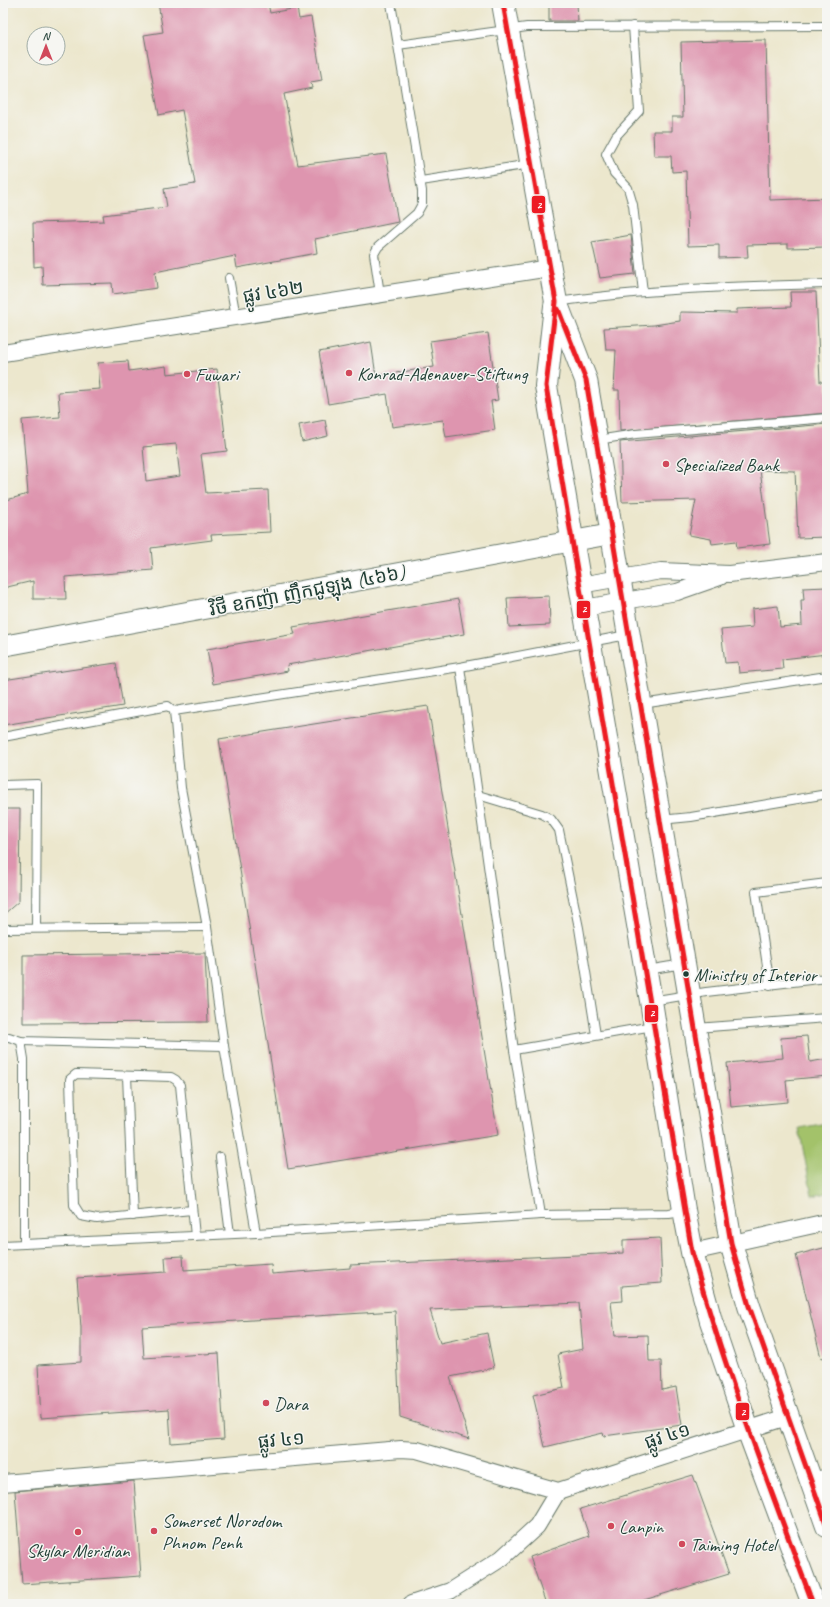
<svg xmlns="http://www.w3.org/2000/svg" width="830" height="1607" font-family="Caveat,'Noto Sans Khmer',sans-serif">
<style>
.pitch{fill:#a3c26a;stroke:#61804f}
.building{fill:#de95af;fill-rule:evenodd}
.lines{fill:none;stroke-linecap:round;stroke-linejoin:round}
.service-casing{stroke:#67786a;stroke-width:10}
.minor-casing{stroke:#67786a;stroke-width:18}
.tertiary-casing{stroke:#67786a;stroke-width:22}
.primary-casing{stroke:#67786a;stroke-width:24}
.service{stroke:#fff;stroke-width:8}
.minor{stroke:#fff;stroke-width:16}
.tertiary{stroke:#fff;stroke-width:20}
.primary{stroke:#fff;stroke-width:22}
.bus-1-casing{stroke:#f6f6f2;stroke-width:8}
.bus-1{stroke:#ed1b24;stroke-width:5}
.poi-dot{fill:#d1495b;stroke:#f6f6f2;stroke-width:1.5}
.bus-dot{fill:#1f3d34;stroke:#f6f6f2;stroke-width:1.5}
.labels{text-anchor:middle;stroke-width:3;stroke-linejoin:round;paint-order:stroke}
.bus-label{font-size:18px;fill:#1f3d34;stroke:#f6f6f2;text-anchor:start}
.street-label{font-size:19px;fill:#1f3d34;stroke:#f6f6f2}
.poi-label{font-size:19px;fill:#1f3d34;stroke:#f6f6f2;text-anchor:start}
.line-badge{stroke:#f6f6f2;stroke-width:1.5}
.badge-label{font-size:11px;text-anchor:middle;font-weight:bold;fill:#fff}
</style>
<rect width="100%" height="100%" fill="#f6f6f2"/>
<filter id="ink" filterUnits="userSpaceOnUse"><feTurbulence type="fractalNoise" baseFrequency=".025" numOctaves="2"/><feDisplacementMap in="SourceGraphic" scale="8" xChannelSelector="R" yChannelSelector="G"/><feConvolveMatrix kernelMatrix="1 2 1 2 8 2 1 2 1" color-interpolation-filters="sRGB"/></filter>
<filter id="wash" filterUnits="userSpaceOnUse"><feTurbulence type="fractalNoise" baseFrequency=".012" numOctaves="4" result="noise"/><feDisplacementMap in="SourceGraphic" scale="16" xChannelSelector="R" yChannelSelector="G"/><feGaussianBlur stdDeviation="0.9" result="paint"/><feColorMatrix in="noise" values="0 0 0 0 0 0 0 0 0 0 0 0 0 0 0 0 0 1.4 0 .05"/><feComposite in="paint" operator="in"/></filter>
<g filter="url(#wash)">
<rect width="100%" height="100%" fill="#ece7cd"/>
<!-- pitch -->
<polygon class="pitch" points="827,1123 827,1193 812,1196 799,1128"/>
<g id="blocks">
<!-- building -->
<g class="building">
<polygon points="158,3 268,3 270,13 297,8 299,19 311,17 322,80 311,82 312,88 284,94 298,165 386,154 398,222 315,239 317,253 237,268 235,256 155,272 157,288 113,294 112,283 43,285 42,266 34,267 33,223 104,221 103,215 167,207 164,189 195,184 182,110 159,115 144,35 163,32"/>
<polygon points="549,3 577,3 578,21 549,21"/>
<polygon points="766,40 770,200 827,198 827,247 788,248 788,244 747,245 748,257 719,258 719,245 688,246 686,171 672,172 671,156 654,156 653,131 672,131 672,117 683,117 681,42"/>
<polygon points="631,235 635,274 600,278 592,242"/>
<polygon points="790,292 816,292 820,382 827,382 827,413 620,431 619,390 614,390 616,350 606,350 604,328 654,325 680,321 680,312 737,313 737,309 791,307"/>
<polygon points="488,333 498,400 491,401 495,430 446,437 443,420 392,427 387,394 328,404 319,352 371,342 376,376 434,367 430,341"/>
<path d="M128 361 129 371 166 366 167 374 217 369 227 451 201 454 206 493 268 490 270 532 211 535 212 540 151 548 153 570 65 577 66 599H33V581L3 588V501L28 494 22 420 60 417 58 392 100 389 98 363ZM176 444 180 476 146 481 143 447Z"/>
<polygon points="325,420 328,436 302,442 299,425"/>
<polygon points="827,424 827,537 798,538 795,471 760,470 770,544 737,548 736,541 712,544 711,539 689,535 696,500 622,502 620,442"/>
<polygon points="827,587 827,654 782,659 783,669 739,673 738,662 725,663 721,630 753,627 752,609 778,606 780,627 802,625 801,600 804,600 803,588"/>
<polygon points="549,596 550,625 509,627 507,598"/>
<polygon points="458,599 464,634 287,665 288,671 213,684 207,649 295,634 293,627"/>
<polygon points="116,663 123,706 3,725 3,680"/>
<polygon points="428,706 498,1135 288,1169 219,739"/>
<polygon points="3,809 20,809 19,901 3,915"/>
<polygon points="205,953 208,1022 23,1023 23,955"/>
<polygon points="807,1036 810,1062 827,1059 827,1076 786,1080 788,1102 731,1107 727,1063 783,1058 781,1038"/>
<polygon points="660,1238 662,1283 622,1286 623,1301 611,1302 615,1336 648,1335 649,1361 661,1361 662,1390 676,1387 682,1425 604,1436 603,1433 545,1447 533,1395 564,1388 558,1354 583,1349 579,1303 430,1310 440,1343 487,1333 494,1368 450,1377 469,1439 400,1417 395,1311 142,1327 144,1358 219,1353 224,1439 171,1443 169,1409 41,1418 38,1365 81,1362 81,1327 77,1278 166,1272 165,1257 183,1256 184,1270 271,1264 272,1274 350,1268 350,1265 623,1253 623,1240"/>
<polygon points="827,1247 827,1357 821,1358 796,1255"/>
<polygon points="693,1475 729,1574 631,1604 546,1604 530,1557 589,1536 580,1509"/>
<polygon points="134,1481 141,1576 22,1584 15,1491"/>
</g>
</g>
</g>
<g filter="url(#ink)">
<use href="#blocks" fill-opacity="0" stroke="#67786a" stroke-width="1"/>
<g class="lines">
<defs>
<g id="service">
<polyline points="633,26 639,111 616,136 606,154 614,173 628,188 633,205 643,292"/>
<polyline points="398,45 527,27 827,26"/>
<polyline points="421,181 531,164"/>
<polyline points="229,278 236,317"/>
<polyline points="380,294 374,254 378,247 417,213 422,204 422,191 391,3"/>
<path d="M557 302C646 289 737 286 827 284"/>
<polyline points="597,440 636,434 827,418"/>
<polyline points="460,667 514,1050 541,1215"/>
<polyline points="642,704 827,676"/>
<polyline points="174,711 460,667 627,635"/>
<polyline points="3,737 168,706 174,711 181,788 207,927 224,1046 256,1233"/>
<polyline points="3,785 37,784 36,928"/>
<polyline points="478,795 542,814 551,819 559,830 579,928 596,1035"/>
<polyline points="660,820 691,817 827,794"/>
<polyline points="3,929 207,927"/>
<polyline points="647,970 683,964"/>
<polyline points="770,986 756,892 827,883"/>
<polyline points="651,1001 706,992 827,978"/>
<polyline points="696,1028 827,1018"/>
<polyline points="3,1037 9,1037 21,1041 224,1046"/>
<polyline points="21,1041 24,1059 24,1244"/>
<polyline points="514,1050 653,1026"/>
<polyline points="127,1076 133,1216"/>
<polyline points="220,1157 230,1234"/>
<polyline points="192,1210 97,1219 81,1216 74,1205 70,1079 76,1074 171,1077 176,1080 180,1085 195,1236"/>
<polyline points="3,1245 256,1233 541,1215 669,1213 683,1211"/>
</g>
<g id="minor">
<polyline points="3,353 550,268"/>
<polyline points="580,585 661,571 729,574 827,562"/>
<polyline points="584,608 677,592 720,577"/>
<polyline points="692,1252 827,1222"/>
<polyline points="811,1482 827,1477"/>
<polyline points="3,1483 401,1449 417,1450 558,1491 787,1417"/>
<polyline points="411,1604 450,1591 502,1558 537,1526 558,1491"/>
</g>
<polyline id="tertiary" points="3,646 611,534"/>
<g id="primary">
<polyline points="503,3 556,302 586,380 731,1243 749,1306 827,1526"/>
<polyline points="555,306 546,386 651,1001 684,1210 692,1252 711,1321 748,1430 813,1604"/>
</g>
</defs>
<!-- service casing -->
<use href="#service" class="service-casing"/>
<!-- minor casing -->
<use href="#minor" class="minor-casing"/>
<!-- tertiary casing -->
<use href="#tertiary" class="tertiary-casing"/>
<!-- primary casing -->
<use href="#primary" class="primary-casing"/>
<!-- service -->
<use href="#service" class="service"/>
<!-- minor -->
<use href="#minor" class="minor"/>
<!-- tertiary -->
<use href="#tertiary" class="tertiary"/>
<!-- primary -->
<use href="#primary" class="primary"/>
<defs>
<g id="bus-1">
<path d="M503 3 556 302 546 386 692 1252C725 1372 770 1488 813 1604"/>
<polyline points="558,309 586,380 731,1243 749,1306 827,1526"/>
</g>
</defs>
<!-- bus-1 casing -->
<use href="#bus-1" class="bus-1-casing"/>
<!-- bus-1 -->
<use href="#bus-1" class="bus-1"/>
</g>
</g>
<!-- markers -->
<g class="poi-dot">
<circle cx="349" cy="373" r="4"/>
<circle cx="187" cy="374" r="4"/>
<circle cx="666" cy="464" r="4"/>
<circle cx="266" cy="1403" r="4"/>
<circle cx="611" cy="1526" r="4"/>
<circle cx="154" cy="1531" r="4"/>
<circle cx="78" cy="1532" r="4"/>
<circle cx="682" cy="1544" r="4"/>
</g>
<circle class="bus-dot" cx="686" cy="974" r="3.5"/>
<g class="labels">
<!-- bus labels -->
<g class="bus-label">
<text x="694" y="981">Ministry of Interior</text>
</g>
<!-- street labels -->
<g class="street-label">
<text transform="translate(273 291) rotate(-9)" y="7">ផ្លូវ ៤៦២</text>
<text transform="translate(307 590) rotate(-11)" y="7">វិថី ឧកញ៉ា ញឹកជូឡុង (៤៦៦)</text>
<text transform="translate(667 1435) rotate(-18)" y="7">ផ្លូវ ៤១</text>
<text transform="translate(281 1439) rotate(-5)" y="7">ផ្លូវ ៤១</text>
</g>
<!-- poi labels -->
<g class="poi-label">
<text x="357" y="380">Konrad-Adenauer-Stiftung</text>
<text x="195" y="381">Fuwari</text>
<text x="674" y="471">Specialized Bank</text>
<text x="274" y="1410">Dara</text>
<text x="162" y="1527">Somerset Norodom<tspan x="162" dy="22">Phnom Penh</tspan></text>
<text x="619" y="1533">Lanpin</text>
<text x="690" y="1551">Taiming Hotel</text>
<text x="78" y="1557" text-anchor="middle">Skylar Meridian</text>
</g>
</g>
<g class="line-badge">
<rect x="531" y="195" width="15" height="19" rx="4" fill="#ed1b24"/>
<rect x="576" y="600" width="15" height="19" rx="4" fill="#ed1b24"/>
<rect x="644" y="1004" width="15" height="19" rx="4" fill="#ed1b24"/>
<rect x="735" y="1402" width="15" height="19" rx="4" fill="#ed1b24"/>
</g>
<g class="badge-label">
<text x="539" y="209">2</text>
<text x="584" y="613">2</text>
<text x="652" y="1017">2</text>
<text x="743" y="1416">2</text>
</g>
<!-- margin -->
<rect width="830" height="1607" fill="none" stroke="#f6f6f2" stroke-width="16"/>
<!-- north arrow -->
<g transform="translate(46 46)"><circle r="19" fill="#f6f6f2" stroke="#a0aca6"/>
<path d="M0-3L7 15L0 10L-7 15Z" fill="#d1495b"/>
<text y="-6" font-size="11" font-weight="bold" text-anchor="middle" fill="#1f3d34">N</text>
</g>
</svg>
